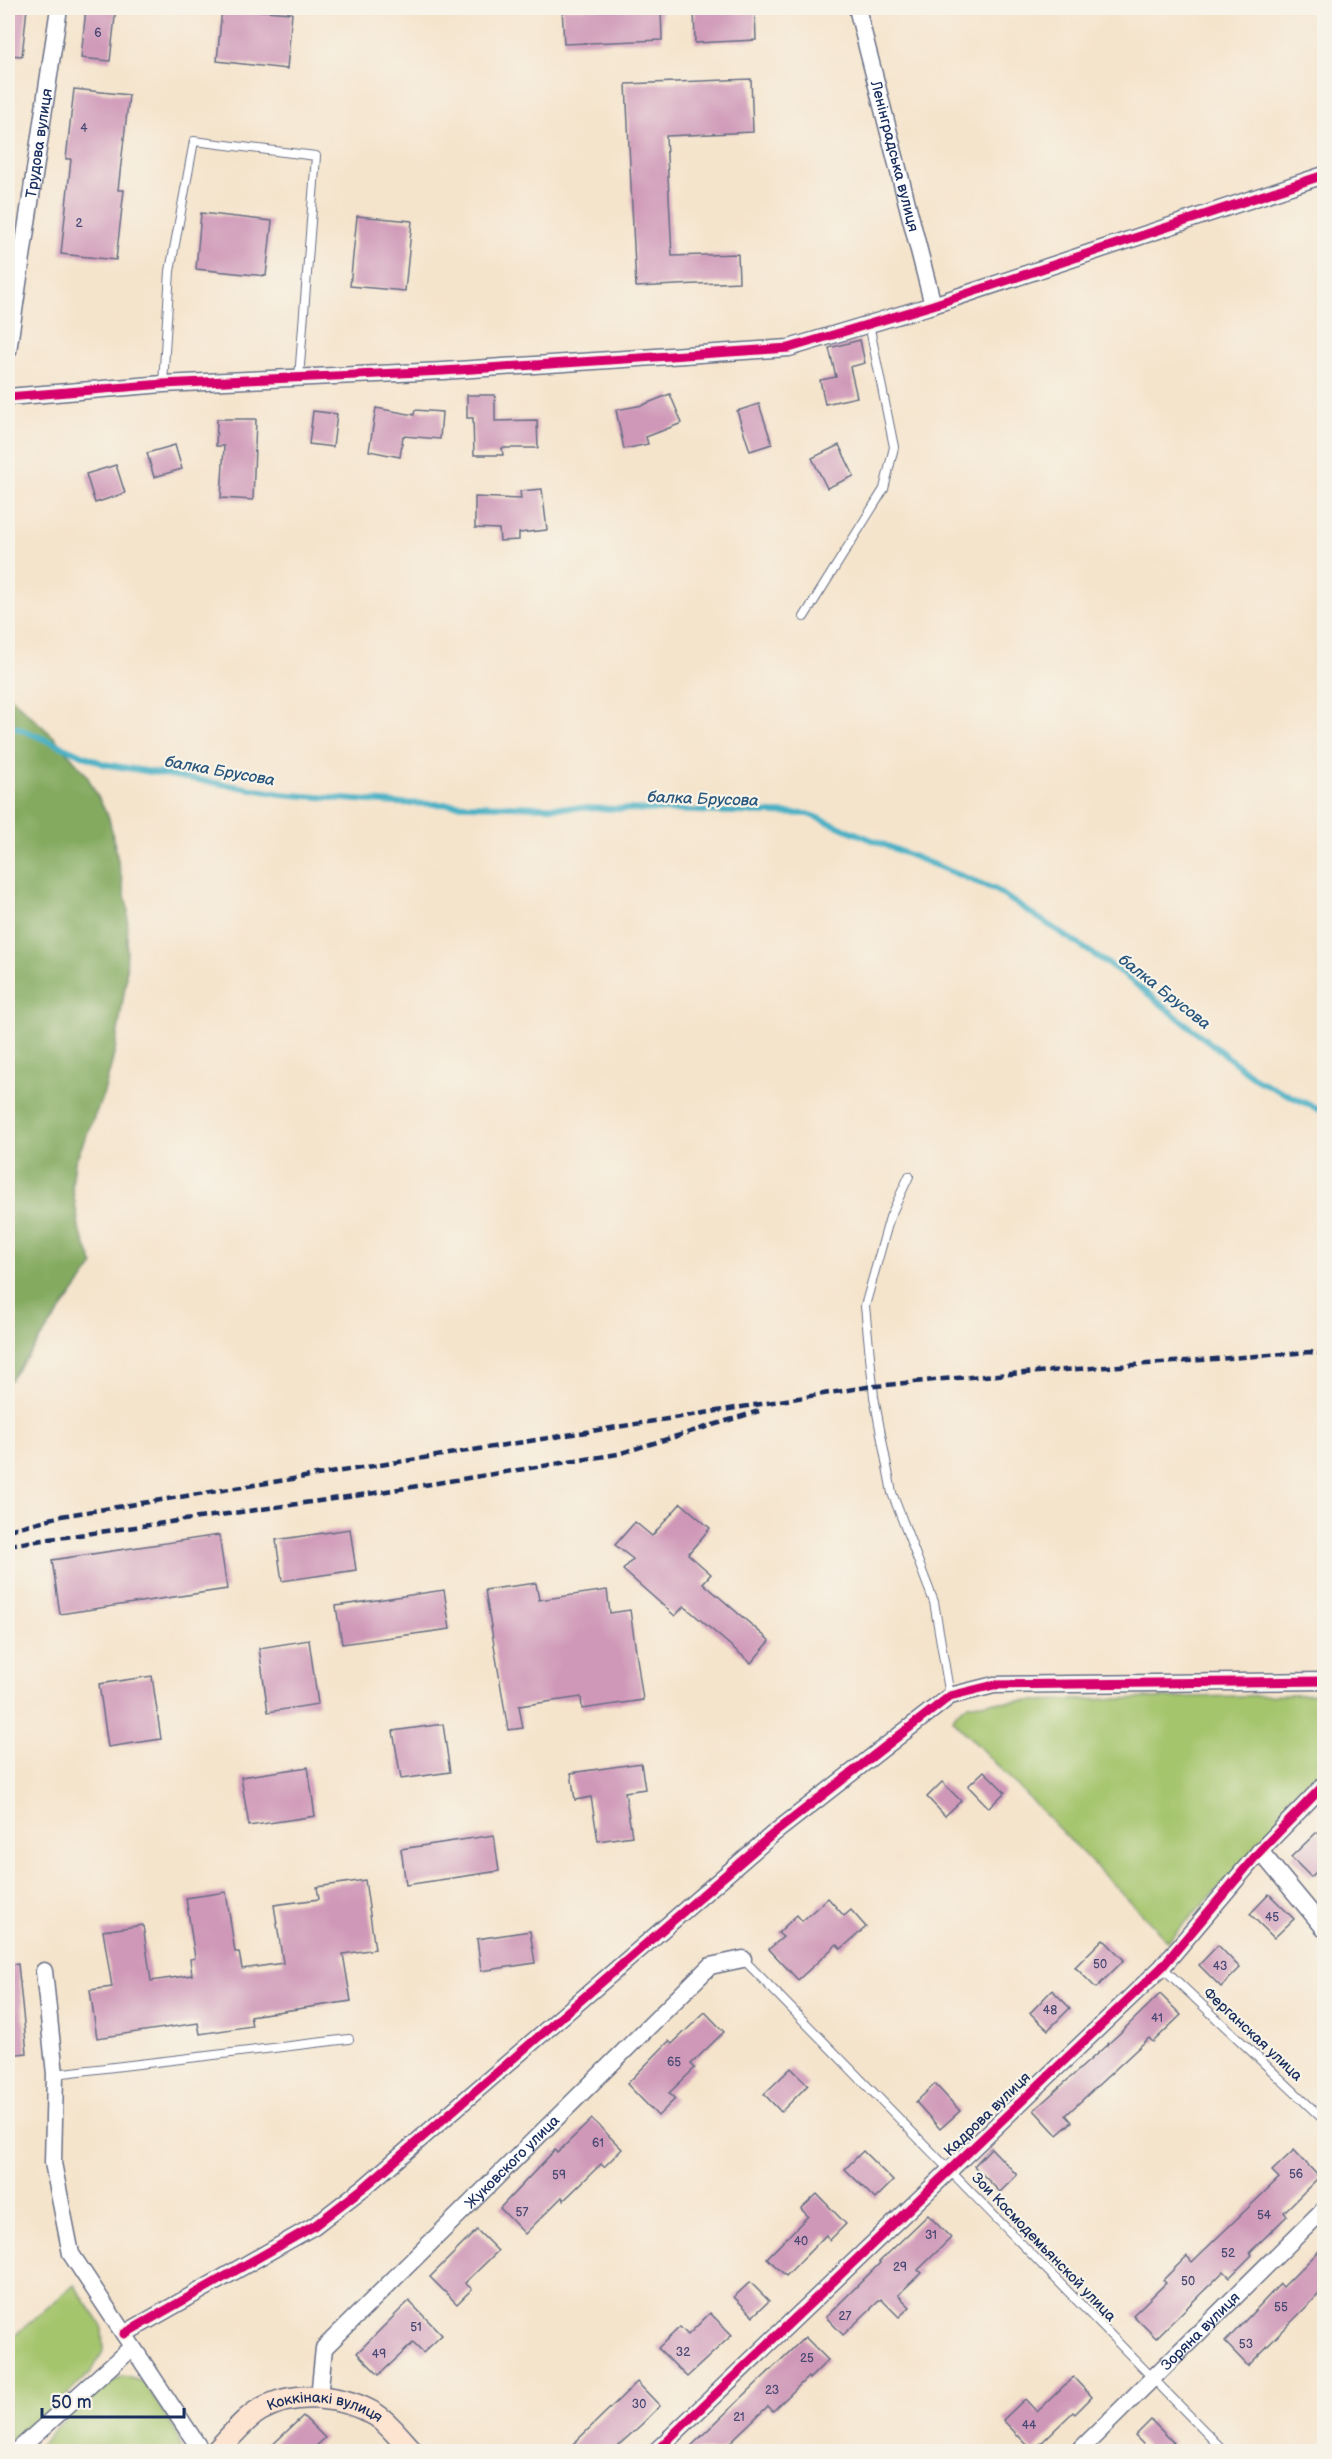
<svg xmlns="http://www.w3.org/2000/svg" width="1332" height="2459" font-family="'Balsamiq Sans',sans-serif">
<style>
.green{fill:#a5c56d;stroke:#607a66;stroke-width:1.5}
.forest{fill:#84aa60;stroke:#506c5f;stroke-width:1.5}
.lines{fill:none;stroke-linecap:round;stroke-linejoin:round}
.stream{stroke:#47b0c5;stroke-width:6}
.building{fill:#cf98b8}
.lane-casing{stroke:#676e84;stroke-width:10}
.street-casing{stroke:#676e84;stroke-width:19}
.secondary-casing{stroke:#676e84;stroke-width:25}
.lane{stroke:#fff;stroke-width:8}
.street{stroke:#fff;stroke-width:16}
.secondary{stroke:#fde4d0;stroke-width:22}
.rail{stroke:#1b2f5e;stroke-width:4.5;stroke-dasharray:9 4.5;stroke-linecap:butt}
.cycleway-casing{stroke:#f7f3e8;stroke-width:13}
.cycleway{stroke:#d6006c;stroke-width:9}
.labels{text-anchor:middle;stroke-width:4.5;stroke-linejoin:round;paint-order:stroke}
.number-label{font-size:12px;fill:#484974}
.street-label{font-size:15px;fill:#1b2f5e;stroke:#f7f3e8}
.water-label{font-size:16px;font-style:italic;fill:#28567d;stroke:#f7f3e8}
</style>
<rect width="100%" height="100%" fill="#f7f3e8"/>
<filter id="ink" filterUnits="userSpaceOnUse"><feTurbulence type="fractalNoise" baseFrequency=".0167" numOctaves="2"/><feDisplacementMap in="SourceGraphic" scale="12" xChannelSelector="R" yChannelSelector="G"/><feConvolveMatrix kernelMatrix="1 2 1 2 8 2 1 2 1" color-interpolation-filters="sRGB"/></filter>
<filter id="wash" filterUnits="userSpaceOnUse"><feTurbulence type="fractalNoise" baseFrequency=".008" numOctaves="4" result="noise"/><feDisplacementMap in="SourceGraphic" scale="24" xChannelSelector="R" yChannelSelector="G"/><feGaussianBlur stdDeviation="1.35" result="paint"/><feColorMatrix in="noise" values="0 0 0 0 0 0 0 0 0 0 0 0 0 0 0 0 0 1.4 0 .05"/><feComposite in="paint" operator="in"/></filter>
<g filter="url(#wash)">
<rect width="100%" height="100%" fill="#f5e4cc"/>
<!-- green -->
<g class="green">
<path d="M1324 1694V1778L1168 1941 953 1720C958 1703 974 1704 989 1702Z"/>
<polygon points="74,2285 102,2326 103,2351 92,2371 8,2451 8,2341"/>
<path d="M124 2376 144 2382 177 2434 182 2451 34 2452C61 2425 87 2389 124 2376Z"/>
</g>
<!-- forest -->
<polygon class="forest" points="8,695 54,737 86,774 109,818 128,909 126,980 115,1051 103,1096 75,1162 72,1185 80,1232 94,1265 8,1383"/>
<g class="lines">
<!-- stream -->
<polyline class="stream" points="8,724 104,764 281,794 395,803 808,814 994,889 1119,971 1257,1080 1324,1112"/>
</g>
<g id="blocks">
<!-- building -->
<g class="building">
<polygon points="8,8 27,8 22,56 8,55"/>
<polygon points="86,8 116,8 110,61 81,58"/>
<polygon points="222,8 292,13 287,69 217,61"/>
<polygon points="562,8 661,8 662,40 564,44"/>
<polygon points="694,8 755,8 756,40 695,43"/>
<polygon points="751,79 753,132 666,136 672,256 738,254 739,282 636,287 626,84"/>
<polygon points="74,89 129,95 118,190 124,190 116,260 61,254 71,159 66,159"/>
<polygon points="201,213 272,221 266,276 196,269"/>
<polygon points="357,216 412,221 405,291 350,286"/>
<polygon points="860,340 865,363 850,367 857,397 825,404 820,380 836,377 829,348"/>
<polygon points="670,394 682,423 646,437 648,444 624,449 616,410 643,405"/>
<polygon points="467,395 495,395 495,421 537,420 538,448 502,448 503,455 474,455 473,418 467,418"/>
<polygon points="759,404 772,444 750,451 737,411"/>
<polygon points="376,408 414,415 415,410 442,412 440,439 403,436 400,457 369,451"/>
<polygon points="313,411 337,414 333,447 309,444"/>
<polygon points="217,419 256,419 253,500 221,498 224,446 216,446"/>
<polygon points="175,445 182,469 154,477 147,453"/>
<polygon points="839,445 854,476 827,488 812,458"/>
<polygon points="116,465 125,493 95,503 86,474"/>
<polygon points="542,489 547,530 519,533 519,540 500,541 499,529 475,528 475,497 521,499 520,491"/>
<polygon points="681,1503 710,1528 688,1554 711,1574 703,1583 770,1641 751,1663 684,1606 675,1616 623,1570 633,1559 615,1545 635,1522 652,1536"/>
<polygon points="350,1529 356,1570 282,1581 276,1540"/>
<polygon points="219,1535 227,1589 60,1614 52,1560"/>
<polygon points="536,1583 539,1600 607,1590 610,1613 630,1610 643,1700 582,1709 581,1697 519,1706 523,1728 508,1730 485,1590"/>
<polygon points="444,1590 450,1629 342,1644 336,1606"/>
<polygon points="309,1640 318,1704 268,1712 259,1648"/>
<polygon points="152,1676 161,1739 108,1747 99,1684"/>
<polygon points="443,1724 450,1772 401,1779 393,1731"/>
<polygon points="641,1763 645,1789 625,1792 632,1836 598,1841 591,1797 575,1800 571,1773"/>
<polygon points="308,1767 315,1816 249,1826 241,1777"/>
<polygon points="984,1771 1005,1792 989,1808 968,1786"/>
<polygon points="942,1782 961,1801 945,1816 927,1797"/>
<polygon points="1317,1832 1324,1840 1324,1864 1311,1877 1291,1857"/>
<polygon points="494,1835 499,1871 406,1885 401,1849"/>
<polygon points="365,1880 375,1949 343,1954 351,2001 250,2016 252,2026 200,2034 198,2023 97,2038 90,1990 112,1987 103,1931 143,1925 151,1981 192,1975 190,1959 195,1958 186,1898 226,1892 235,1952 239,1952 242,1969 283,1963 274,1905 319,1899 317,1887"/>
<polygon points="1269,1894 1294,1919 1274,1938 1250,1914"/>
<polygon points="828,1898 844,1916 851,1910 866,1927 841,1949 837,1944 798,1980 769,1949 783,1937 778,1933 797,1915 802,1921"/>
<polygon points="530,1931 535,1963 481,1971 477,1939"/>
<polygon points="1103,1939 1124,1960 1096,1988 1075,1967"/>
<polygon points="1218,1945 1240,1968 1221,1987 1199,1965"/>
<polygon points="18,1964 27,2053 8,2055 8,1965"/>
<polygon points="1052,1990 1070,2008 1048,2030 1030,2013"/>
<polygon points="1160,1994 1181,2015 1153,2042 1149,2038 1066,2115 1072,2122 1057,2135 1034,2110 1118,2035"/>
<polygon points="705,2012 724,2032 691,2064 695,2068 669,2093 675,2099 658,2116 627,2084 669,2041 672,2044"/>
<polygon points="791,2068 808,2085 781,2112 764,2094"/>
<polygon points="935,2084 960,2111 940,2129 916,2102"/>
<polygon points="592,2119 622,2149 604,2167 601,2164 564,2200 562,2197 525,2234 500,2208 555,2150 557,2153"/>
<polygon points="991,2148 1017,2175 1000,2192 974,2166"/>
<polygon points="1294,2150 1319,2177 1284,2212 1287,2216 1250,2252 1252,2255 1230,2277 1224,2271 1156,2338 1133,2315 1166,2283 1163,2280 1187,2256 1192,2262 1279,2178 1272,2171"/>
<polygon points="863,2151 893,2181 875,2199 845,2169"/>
<polygon points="817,2194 846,2224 830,2240 826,2235 786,2276 767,2258 808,2216 801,2209"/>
<polygon points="928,2215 951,2238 918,2270 921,2273 898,2295 910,2307 899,2317 881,2299 843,2335 826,2317 880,2263 879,2262"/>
<polygon points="477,2230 498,2251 465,2283 472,2289 457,2304 430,2277"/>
<polygon points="1324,2246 1324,2289 1248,2366 1225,2342 1280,2284 1283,2287"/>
<polygon points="750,2282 769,2301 753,2316 734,2297"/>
<polygon points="409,2301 442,2335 423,2353 413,2343 379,2375 357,2353"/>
<polygon points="710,2313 732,2335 687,2377 658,2348 680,2327 688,2335"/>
<polygon points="805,2337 828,2360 809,2379 808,2377 773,2411 768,2406 721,2451 686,2451"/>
<polygon points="1073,2377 1092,2397 1075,2414 1073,2412 1033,2451 1003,2420 1025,2399 1037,2412"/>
<polygon points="637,2382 660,2406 641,2425 612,2451 566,2451"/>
<polygon points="303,2416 325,2438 311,2451 266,2451"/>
<polygon points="1151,2420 1174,2443 1165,2451 1150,2451 1135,2436"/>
</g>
</g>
</g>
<g filter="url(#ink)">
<use href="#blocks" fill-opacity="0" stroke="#676e84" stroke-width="1.5"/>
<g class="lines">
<defs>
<g id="lane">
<polyline points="163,384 170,271 194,141 316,156 299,378"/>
<polyline points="804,617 884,489 894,447 869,324"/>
<polyline points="909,1176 890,1217 865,1306 874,1397 892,1493 934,1602 950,1696"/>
<polyline points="743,1959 1225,2452"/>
<polyline points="1162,1967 1324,2120"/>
<polyline points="55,2074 349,2039"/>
</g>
<g id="street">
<path id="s1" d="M857 8 933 305"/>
<path id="s2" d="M8 351 59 8"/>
<polyline points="8,397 163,384 443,371 789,348 933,305 1324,175"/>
<polyline points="1260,1851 1324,1928"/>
<polyline points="44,1971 55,2074 53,2163 71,2254 202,2452"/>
<polyline points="124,2334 314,2226 367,2185 773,1834 950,1696 994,1685 1324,1681"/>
<path id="s3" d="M319 2397 324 2348 710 1966 743 1959"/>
<polyline points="16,2452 132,2347"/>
<polyline points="655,2452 1162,1967 1260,1851 1324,1785"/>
<path id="s4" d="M1078 2452 1324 2209"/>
</g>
<g id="secondary">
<path id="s5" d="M216 2452C228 2440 245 2418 260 2410 295 2390 343 2395 376 2415 390 2424 401 2440 413 2452"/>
</g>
</defs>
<!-- lane casing -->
<use href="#lane" class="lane-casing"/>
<!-- street casing -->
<use href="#street" class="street-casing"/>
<!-- secondary casing -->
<use href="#secondary" class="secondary-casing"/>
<!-- lane -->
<use href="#lane" class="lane"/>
<!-- street -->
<use href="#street" class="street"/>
<!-- secondary -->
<use href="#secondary" class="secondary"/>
<!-- rail -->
<g class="rail">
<polyline points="8,1530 61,1516 867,1387 943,1379 1310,1352 1324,1354"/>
<polyline points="8,1545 368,1494 618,1454 759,1411"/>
</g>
<defs>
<g id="cycleway">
<polyline points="8,397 163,384 443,371 789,348 933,305 1324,175"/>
<polyline points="124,2334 314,2226 367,2185 773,1834 950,1696 994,1685 1324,1681"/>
<polyline points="655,2452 1162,1967 1260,1851 1324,1785"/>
</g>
</defs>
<!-- cycleway casing -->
<use href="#cycleway" class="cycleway-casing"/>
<!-- cycleway -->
<use href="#cycleway" class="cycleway"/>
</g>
</g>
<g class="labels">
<!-- number labels -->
<g class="number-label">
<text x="98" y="37">6</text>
<text x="84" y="132">4</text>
<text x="79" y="227">2</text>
<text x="1272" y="1921">45</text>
<text x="1100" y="1968">50</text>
<text x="1220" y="1970">43</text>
<text x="1050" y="2014">48</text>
<text x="1157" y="2022">41</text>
<text x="674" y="2066">65</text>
<text x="598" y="2147">61</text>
<text x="1296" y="2178">56</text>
<text x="559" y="2179">59</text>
<text x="522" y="2216">57</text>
<text x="1264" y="2219">54</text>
<text x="931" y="2239">31</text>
<text x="801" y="2245">40</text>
<text x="1228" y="2257">52</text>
<text x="900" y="2271">29</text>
<text x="1188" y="2285">50</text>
<text x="1281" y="2311">55</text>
<text x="845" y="2320">27</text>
<text x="416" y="2331">51</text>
<text x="1246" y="2348">53</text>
<text x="683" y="2356">32</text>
<text x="379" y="2358">49</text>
<text x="807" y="2362">25</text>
<text x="772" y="2394">23</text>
<text x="639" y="2408">30</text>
<text x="739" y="2421">21</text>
<text x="1029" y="2429">44</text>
</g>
<!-- street labels -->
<g class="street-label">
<text dy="5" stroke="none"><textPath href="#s2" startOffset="210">Трудова вулиця</textPath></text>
<text dy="5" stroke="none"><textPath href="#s1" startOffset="153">Ленінградська вулиця</textPath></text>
<text transform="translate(1253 2034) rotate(43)" y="5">Ферганская улица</text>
<text transform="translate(987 2114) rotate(-44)" y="5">Кадрова вулиця</text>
<text dy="5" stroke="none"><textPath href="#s3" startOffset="314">Жуковского улица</textPath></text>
<text transform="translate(1044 2247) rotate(46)" y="5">Зои Космодемьянской улица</text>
<text dy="5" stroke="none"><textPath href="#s4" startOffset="172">Зоряна вулиця</textPath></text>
<text dy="5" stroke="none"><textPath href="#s5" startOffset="129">Коккінакі вулиця</textPath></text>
</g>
<!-- water labels -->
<g class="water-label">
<text transform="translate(220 770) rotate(10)" y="6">балка Брусова</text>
<text transform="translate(703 798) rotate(2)" y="6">балка Брусова</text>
<text transform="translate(1165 991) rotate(38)" y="6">балка Брусова</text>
</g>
</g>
<!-- margin -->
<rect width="1332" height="2459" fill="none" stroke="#f7f3e8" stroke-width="30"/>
<!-- scale -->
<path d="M42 2408v9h142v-9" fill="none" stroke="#1b2f5e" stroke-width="3"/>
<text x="51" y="2408" font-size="18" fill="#1b2f5e" stroke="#f7f3e8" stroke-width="4.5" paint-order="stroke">50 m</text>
</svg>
